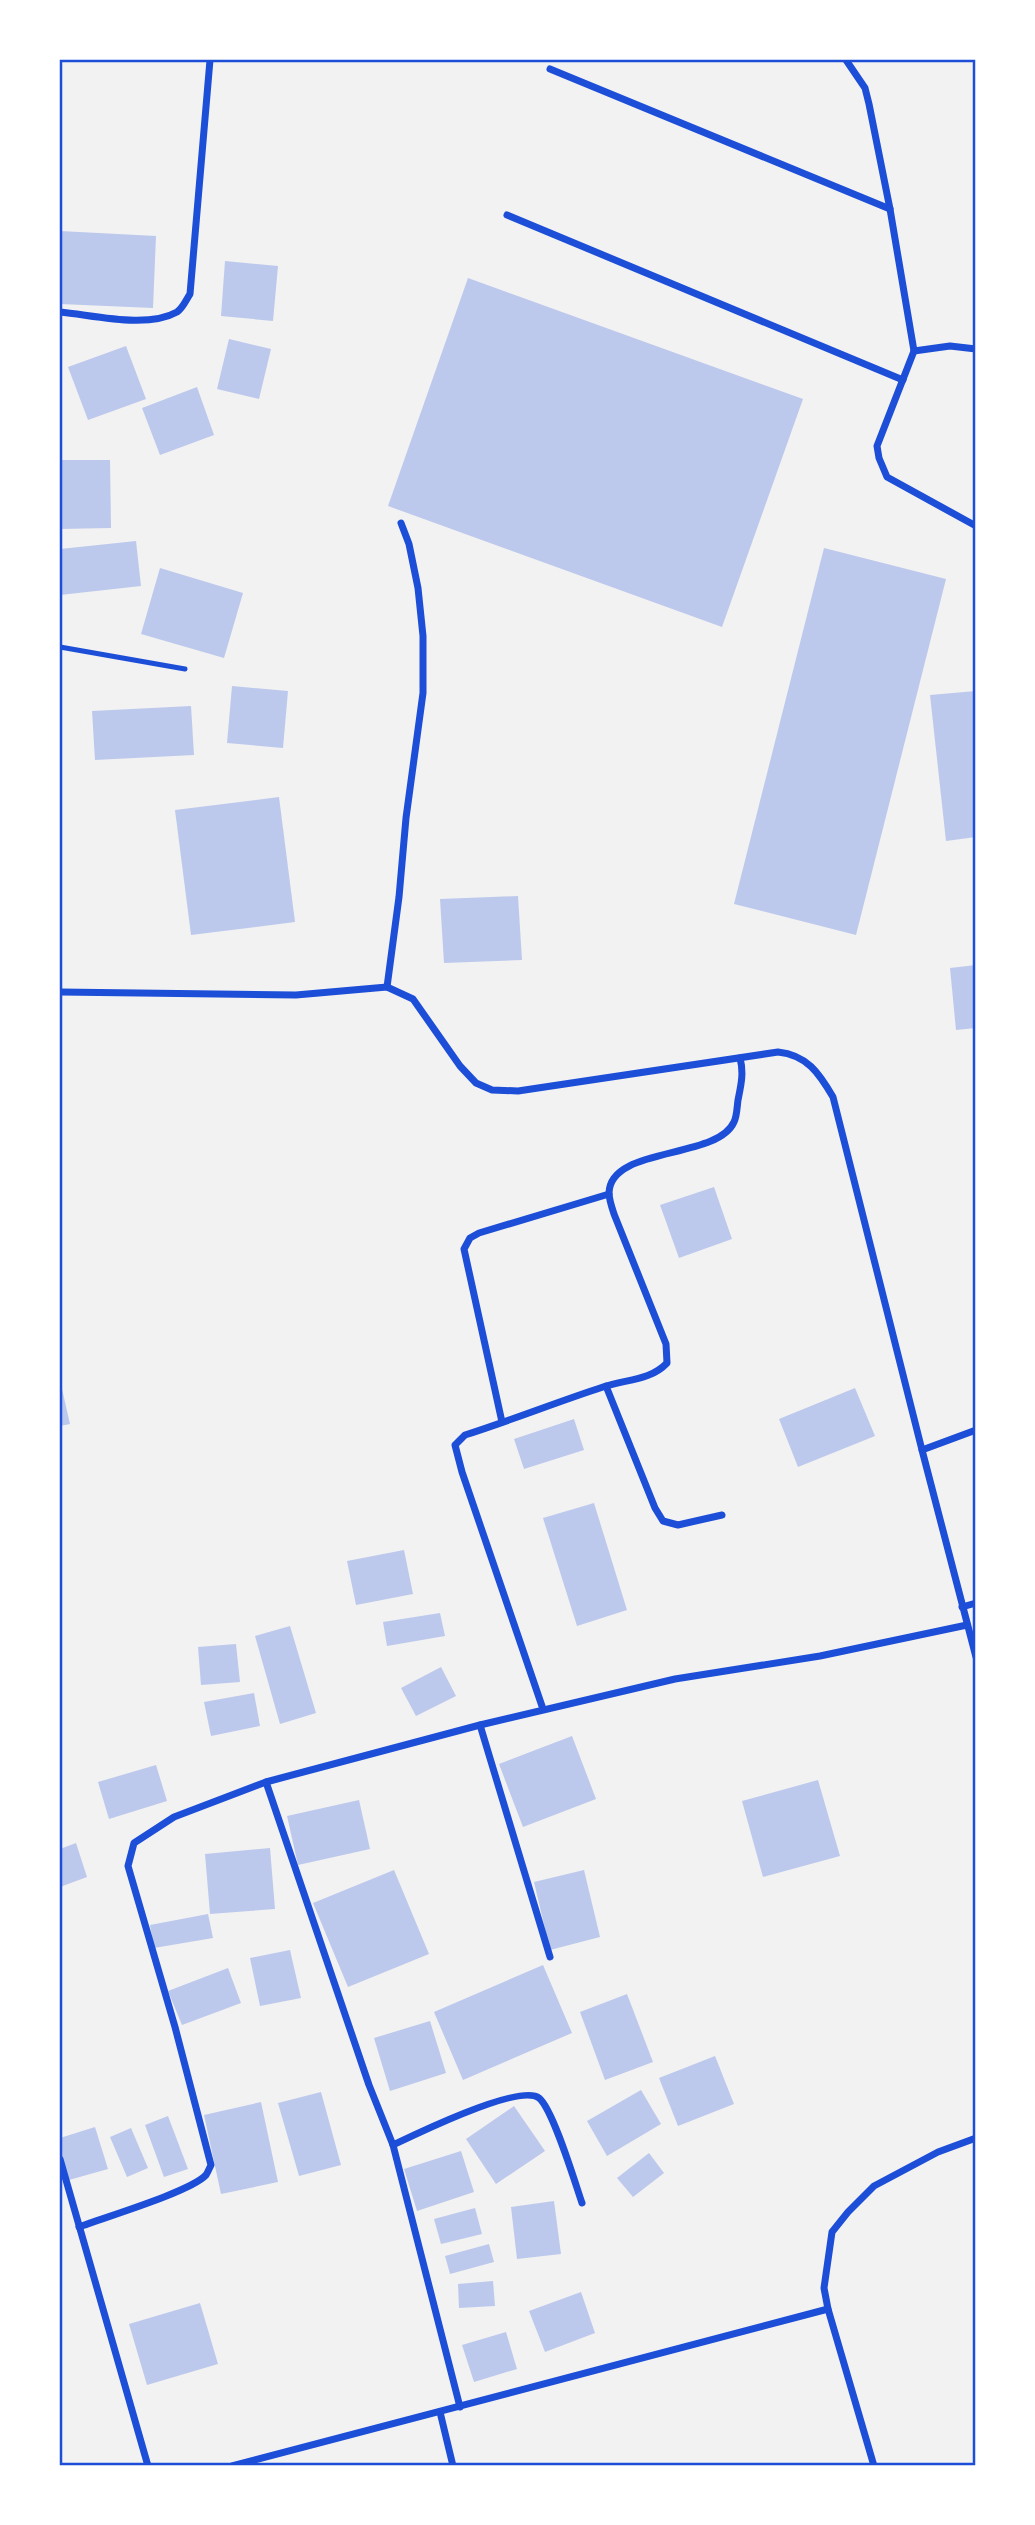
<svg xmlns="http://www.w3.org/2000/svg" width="1035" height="2525" font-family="Commissioner,sans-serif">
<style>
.building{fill:#bdc9ec}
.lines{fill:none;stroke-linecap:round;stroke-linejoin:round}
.service{stroke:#1d4ed8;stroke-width:5}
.minor{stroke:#1d4ed8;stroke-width:7}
.neatline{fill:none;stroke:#1d4ed8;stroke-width:2.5}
</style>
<rect width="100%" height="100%" fill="#f2f2f2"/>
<!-- building -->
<g class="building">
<polygon points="60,231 156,236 153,308 60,304"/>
<polygon points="225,261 278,266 273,321 221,316"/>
<polygon points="468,278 803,399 722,627 388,506"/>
<polygon points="229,339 271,349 259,399 217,389"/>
<polygon points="126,346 146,399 88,420 68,367"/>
<polygon points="197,387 214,435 160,455 142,408"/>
<polygon points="60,460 110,460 111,528 60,529"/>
<polygon points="136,541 141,586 60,595 60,549"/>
<polygon points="824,548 946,579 856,935 734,904"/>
<polygon points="160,568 243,593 224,658 141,634"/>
<polygon points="232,686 288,691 283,748 227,743"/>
<polygon points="976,691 976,837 946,841 930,695"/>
<polygon points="191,706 194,755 95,760 92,711"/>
<polygon points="279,797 295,922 191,935 175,810"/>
<polygon points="518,896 522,960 444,963 440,899"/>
<polygon points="976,965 976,1028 956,1030 950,968"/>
<polygon points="714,1187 732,1239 679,1258 660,1205"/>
<polygon points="60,1380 70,1424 60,1426"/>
<polygon points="855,1388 875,1436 798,1467 779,1419"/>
<polygon points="574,1419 584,1450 524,1469 514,1439"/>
<polygon points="594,1503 627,1610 577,1626 543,1518"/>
<polygon points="404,1550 413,1594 356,1605 347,1561"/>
<polygon points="440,1613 445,1636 387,1646 383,1622"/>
<polygon points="290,1626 316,1713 280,1724 255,1636"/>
<polygon points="236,1644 240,1682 201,1685 198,1647"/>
<polygon points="441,1667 456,1696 416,1716 401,1688"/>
<polygon points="254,1693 260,1726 211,1736 204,1702"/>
<polygon points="572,1736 596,1799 523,1827 499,1764"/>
<polygon points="156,1765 167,1801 109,1819 98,1782"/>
<polygon points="818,1780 840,1856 763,1877 742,1801"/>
<polygon points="359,1800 370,1849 298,1865 287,1816"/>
<polygon points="76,1843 87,1877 60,1887 60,1849"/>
<polygon points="270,1848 275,1909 210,1914 205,1854"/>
<polygon points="394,1870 429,1954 348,1987 313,1903"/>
<polygon points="584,1870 600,1937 550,1950 534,1882"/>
<polygon points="208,1914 213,1938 154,1948 150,1925"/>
<polygon points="290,1950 301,1998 260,2006 250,1958"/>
<polygon points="543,1965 572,2033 463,2080 434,2012"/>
<polygon points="228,1968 241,2003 182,2025 168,1991"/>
<polygon points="627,1994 653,2062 605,2080 580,2012"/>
<polygon points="430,2021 446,2073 390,2091 374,2038"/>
<polygon points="715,2056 734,2104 678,2126 659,2078"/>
<polygon points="641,2090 661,2124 607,2156 587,2121"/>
<polygon points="321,2092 341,2165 299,2176 278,2103"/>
<polygon points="261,2102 278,2182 221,2194 204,2115"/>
<polygon points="514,2106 545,2151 496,2184 466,2139"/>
<polygon points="168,2116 188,2169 164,2177 145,2125"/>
<polygon points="95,2127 108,2169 69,2180 60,2148 60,2138"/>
<polygon points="131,2128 148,2168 127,2177 110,2137"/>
<polygon points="461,2151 474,2192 417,2211 404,2169"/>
<polygon points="649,2153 664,2173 633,2197 617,2178"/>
<polygon points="554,2201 561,2254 517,2259 511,2207"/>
<polygon points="475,2208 482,2234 441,2244 434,2219"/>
<polygon points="489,2244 494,2262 450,2274 445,2256"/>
<polygon points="493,2281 495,2306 459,2308 458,2284"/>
<polygon points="581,2292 595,2333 545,2352 529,2311"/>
<polygon points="200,2303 218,2364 147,2385 129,2324"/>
<polygon points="506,2332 517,2369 474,2382 462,2345"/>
</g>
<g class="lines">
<!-- service -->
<polyline class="service" points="60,647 185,669"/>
<!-- minor -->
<g class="minor">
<polyline points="846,60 865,88 869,104 890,209 914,351 877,446 879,458 887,477 976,526"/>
<polyline points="550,69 890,209"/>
<polyline points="507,215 903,380"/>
<path d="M60 312C93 315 147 329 177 312 183 308 186 300 190 294L210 60"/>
<polyline points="914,351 950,346 976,349"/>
<polyline points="387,987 399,897 406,818 423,693 423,636 418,588 409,544 401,523"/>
<path d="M60 992 296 995 387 987 413 999 460 1066 476 1083 492 1090 518 1091 778 1052C807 1055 819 1073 833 1097L922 1450"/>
<polyline points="606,1386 655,1508 663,1521 678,1525 722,1515"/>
<polyline points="502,1422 464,1249 470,1238 479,1233 609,1194"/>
<polyline points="976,1430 922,1450 976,1657"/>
<polyline points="962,1607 976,1603"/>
<path d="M543 1709 462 1472 455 1445 465 1435C512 1420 557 1402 603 1387 626 1379 650 1381 667 1363L666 1344 614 1214C612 1208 609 1199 609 1193 610 1146 717 1160 734 1122 737 1116 737 1107 738 1100 741 1085 744 1073 740 1058"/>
<polyline points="480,1725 550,1957"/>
<polyline points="266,1782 369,2085 393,2145 460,2407"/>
<path d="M393 2145C416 2134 520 2083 539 2098 553 2109 575 2183 582 2203"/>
<polyline points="60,2159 148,2466"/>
<path d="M79 2227C105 2217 190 2192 206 2175 208 2172 209 2169 211 2165L175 2027 128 1866 134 1843 174 1817 266 1782 480 1725 675 1679 820 1656 967 1625"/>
<polyline points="440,2412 453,2466"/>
<polyline points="232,2466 828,2309"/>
<polyline points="874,2466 828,2309 824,2288 832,2232 848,2212 874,2186 938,2152 976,2138"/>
</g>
</g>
<!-- border -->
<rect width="1035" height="2525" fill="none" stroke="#ffffff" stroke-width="122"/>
<rect x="61" y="61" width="913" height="2403" class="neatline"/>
</svg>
